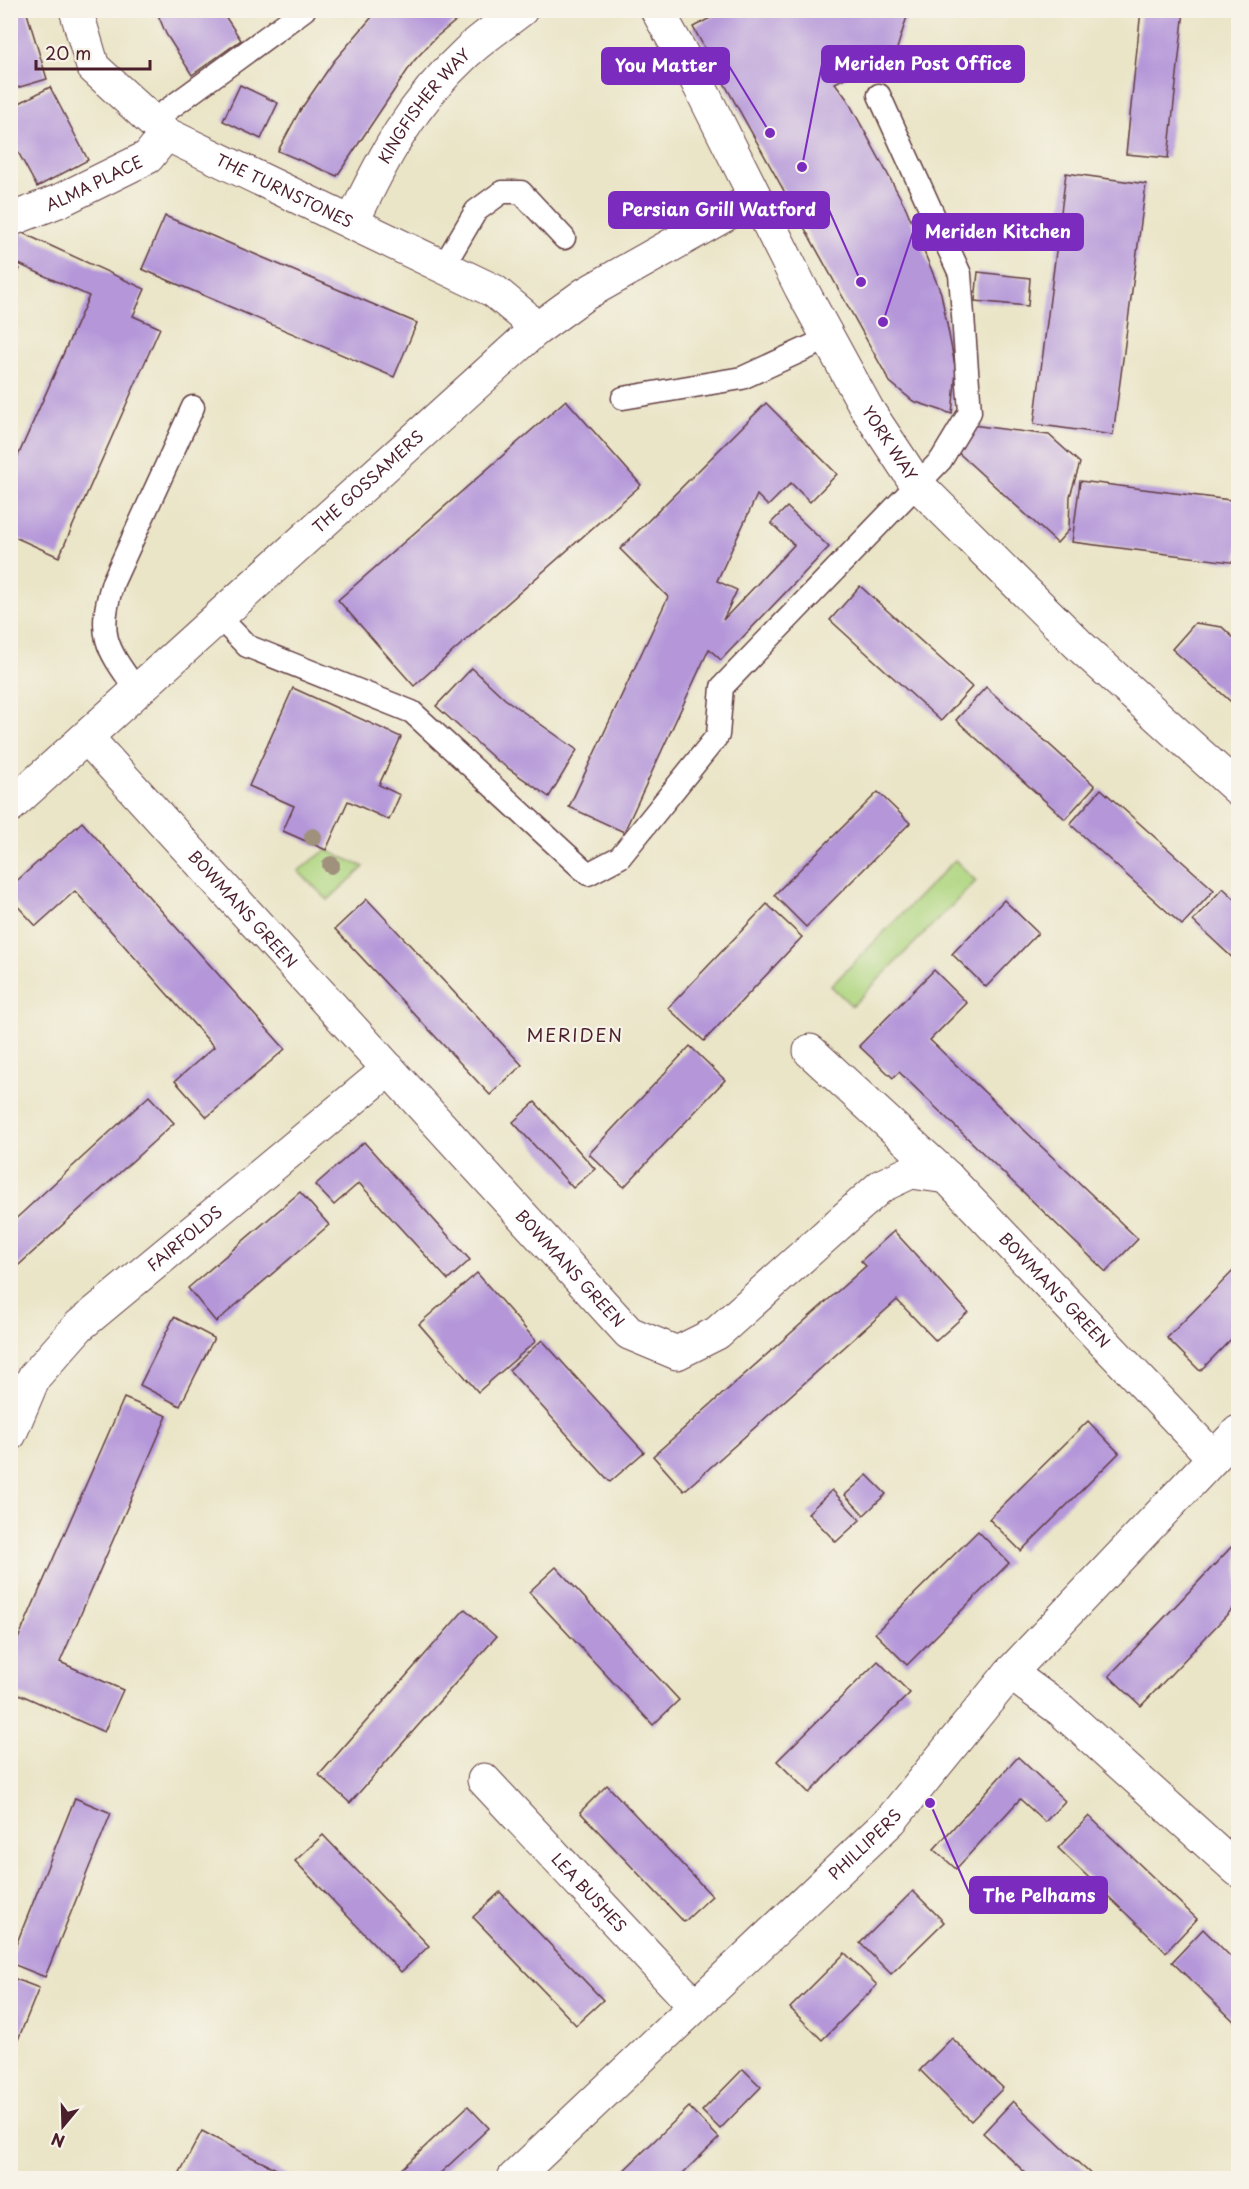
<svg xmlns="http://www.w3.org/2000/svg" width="1249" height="2189" font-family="'Playpen Sans',sans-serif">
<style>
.green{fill:#afd680;stroke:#7c7a56;stroke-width:1.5}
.building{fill:#b496d9}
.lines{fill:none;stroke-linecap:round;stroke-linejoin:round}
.lane-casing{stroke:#623d42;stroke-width:25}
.street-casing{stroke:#623d42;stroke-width:35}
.lane{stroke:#fff;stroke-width:22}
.street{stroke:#fff;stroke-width:33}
.tree{fill:#a0917d}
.labels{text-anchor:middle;stroke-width:4.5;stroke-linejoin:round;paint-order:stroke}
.street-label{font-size:16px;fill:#4a1f2b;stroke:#f7f3e8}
.neighbourhood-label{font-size:18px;letter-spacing:1.5px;fill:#4a1f2b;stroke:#f7f3e8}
.leader{fill:none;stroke:#7b2cbf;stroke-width:2}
.callout-dot{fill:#7b2cbf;stroke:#f7f3e8;stroke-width:2}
.callout{fill:#7b2cbf;stroke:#7b2cbf;stroke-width:2}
.callout-label{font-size:18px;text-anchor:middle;font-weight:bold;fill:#fff}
</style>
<rect width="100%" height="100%" fill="#f7f3e8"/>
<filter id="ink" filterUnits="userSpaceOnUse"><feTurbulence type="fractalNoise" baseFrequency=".0167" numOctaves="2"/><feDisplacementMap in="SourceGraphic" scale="12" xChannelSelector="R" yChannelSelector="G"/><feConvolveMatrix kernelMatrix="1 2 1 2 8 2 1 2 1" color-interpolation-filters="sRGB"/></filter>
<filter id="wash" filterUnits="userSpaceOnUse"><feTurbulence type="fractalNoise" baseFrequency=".008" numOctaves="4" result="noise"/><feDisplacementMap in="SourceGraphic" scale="24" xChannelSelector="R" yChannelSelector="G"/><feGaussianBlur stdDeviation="1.35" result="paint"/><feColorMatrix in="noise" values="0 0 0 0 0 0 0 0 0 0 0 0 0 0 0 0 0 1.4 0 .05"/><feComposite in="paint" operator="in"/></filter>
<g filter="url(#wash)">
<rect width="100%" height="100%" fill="#eae5c7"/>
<!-- green -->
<g class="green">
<polygon points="326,850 364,867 328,900 298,871"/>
<polygon points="955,860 976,881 852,1006 831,986"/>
</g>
<g id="blocks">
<!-- building -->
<g class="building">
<polygon points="26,10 47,79 10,90 10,14"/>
<polygon points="156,10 221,10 241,40 192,75 166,34"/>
<polygon points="378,10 469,10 435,38 413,62 337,176 278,151 299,112 334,61"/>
<polygon points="725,10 909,10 896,52 835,83 847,99 906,208 941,293 956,371 952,414 913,401 890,382 693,27"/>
<polygon points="1141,10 1184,10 1168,158 1126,154"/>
<polygon points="240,85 278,103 261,139 223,121"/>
<polygon points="50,87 88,160 37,187 10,137 10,108"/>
<polygon points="1066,173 1146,184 1113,435 1034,424"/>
<polygon points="165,216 417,323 394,377 142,269"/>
<polygon points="16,230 145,289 133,316 160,328 59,557 10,535 10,474 89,296 10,260 10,243"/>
<polygon points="10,265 20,269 10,289"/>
<polygon points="978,272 1030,278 1028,306 975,301"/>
<polygon points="566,400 641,485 414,686 338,600"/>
<polygon points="766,403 837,474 810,502 791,483 768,506 757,495 717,581 737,590 723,620 794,545 771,523 787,507 829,547 721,660 709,649 624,832 569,807 668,597 620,549"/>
<polygon points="972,425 1049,435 1080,463 1070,496 1069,530 1057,543 951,446"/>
<polygon points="1080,481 1238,501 1238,563 1072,542"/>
<polygon points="860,586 972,687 941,721 830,620"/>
<polygon points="1195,623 1222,627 1238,642 1238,708 1172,649"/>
<polygon points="472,668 505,699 577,750 549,797 495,759 436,706"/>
<polygon points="986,687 1095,786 1065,819 956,720"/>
<polygon points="293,688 401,737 379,785 400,795 389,820 348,801 326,850 283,831 294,806 249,786"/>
<polygon points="1101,789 1214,890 1182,925 1070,824"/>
<polygon points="878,792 910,823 806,927 774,895"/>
<polygon points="82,822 285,1049 207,1117 175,1081 214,1047 145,969 75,891 36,926 10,898 10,887"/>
<polygon points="1223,888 1238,902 1238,963 1193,921"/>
<polygon points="367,899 522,1065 490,1095 335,929"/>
<polygon points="1004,900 1038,933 986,987 952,954"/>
<polygon points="767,904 802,937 704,1041 668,1008"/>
<polygon points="934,970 967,1003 930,1040 1138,1239 1106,1272 899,1072 893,1078 859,1046"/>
<polygon points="690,1046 725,1080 624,1187 589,1154"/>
<polygon points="149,1096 174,1123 10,1273 10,1224"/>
<polygon points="535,1102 595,1169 573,1188 513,1122"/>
<polygon points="364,1142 470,1260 448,1280 359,1183 334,1205 315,1185"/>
<polygon points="300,1192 329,1225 216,1322 188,1288"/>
<polygon points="894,1231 968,1312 936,1341 897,1300 684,1491 653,1456 866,1266 861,1261"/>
<polygon points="1238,1266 1238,1332 1200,1371 1167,1338"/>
<polygon points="477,1273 536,1341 478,1392 419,1324"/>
<polygon points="174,1317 214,1338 180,1406 140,1385"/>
<polygon points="542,1340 644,1452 610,1482 509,1370"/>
<polygon points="124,1398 167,1416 60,1662 123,1690 104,1732 10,1690 10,1657"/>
<polygon points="1088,1421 1119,1453 1021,1551 989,1519"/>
<polygon points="867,1475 886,1494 864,1515 845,1495"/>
<polygon points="832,1490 860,1520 836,1542 808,1513"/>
<polygon points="978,1531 1009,1563 907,1665 875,1633"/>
<polygon points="1238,1540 1238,1603 1141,1706 1109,1676"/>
<polygon points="556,1567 679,1700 653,1725 529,1592"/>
<polygon points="465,1609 496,1637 350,1803 319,1775"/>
<polygon points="878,1661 910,1693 809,1793 777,1761"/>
<polygon points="1018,1757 1065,1801 1045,1822 1020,1799 956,1869 934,1849"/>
<polygon points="607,1785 712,1896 684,1922 580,1812"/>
<polygon points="75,1798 111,1813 45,1977 10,1963 10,1960"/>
<polygon points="1089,1816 1197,1919 1166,1952 1058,1848"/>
<polygon points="323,1835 429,1946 401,1972 295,1861"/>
<polygon points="913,1891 944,1922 891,1974 860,1943"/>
<polygon points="500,1892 603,2000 576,2025 473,1917"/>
<polygon points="1203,1929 1238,1964 1238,2025 1172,1962"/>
<polygon points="845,1953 877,1985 822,2040 790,2008"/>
<polygon points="10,1977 39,1988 11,2057 10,2057"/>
<polygon points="952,2038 1003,2088 971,2121 920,2070"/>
<polygon points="743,2069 761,2087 720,2129 702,2111"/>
<polygon points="1013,2101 1072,2157 1095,2178 1031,2178 983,2133"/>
<polygon points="468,2106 489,2128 435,2178 392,2178"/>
<polygon points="689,2107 719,2138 690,2166 678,2178 616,2178"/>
<polygon points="202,2131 241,2152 295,2178 177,2178"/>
</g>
</g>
</g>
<g filter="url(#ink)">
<use href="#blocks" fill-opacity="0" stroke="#623d42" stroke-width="1.5"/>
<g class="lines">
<defs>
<g id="lane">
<polyline points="151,122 304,10"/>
<polyline points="443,267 476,211 502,192 521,192 564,238"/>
<polyline points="623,398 742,378 829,338"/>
<polyline points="218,616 247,646 412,712 588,874 620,857 718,735 722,687 941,460 970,412 960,274 879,95"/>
<path d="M138 692C107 648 96 637 113 582L193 407"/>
</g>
<g id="street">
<path id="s1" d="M76 10 93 67 166 134 494 291 523 315 534 331"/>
<path id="s2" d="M657 10 697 81 801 288 867 409 916 483 1080 646 1238 789"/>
<path id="s3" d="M10 220 61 200 148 157 166 134"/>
<path id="s4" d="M352 223C383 157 412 103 466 53 483 37 503 24 521 10"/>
<path id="s5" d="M88 739 629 1333 677 1353 717 1333 881 1186 911 1172 947 1177 1213 1457"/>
<path id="s6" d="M10 806 534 331 585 294 755 198"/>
<polyline points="810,1051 947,1177"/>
<path id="s7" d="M10 1434 34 1377 79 1326 389 1069"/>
<polyline points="1010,1673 1061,1710 1238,1870"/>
<path id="s8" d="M484 1780 695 2006"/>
<path id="s9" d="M514 2178 891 1820 1010 1673 1238 1432"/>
</g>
</defs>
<!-- lane casing -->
<use href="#lane" class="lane-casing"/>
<!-- street casing -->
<use href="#street" class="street-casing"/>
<!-- lane -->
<use href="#lane" class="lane"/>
<!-- street -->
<use href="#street" class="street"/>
</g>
<!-- trees -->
<g class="tree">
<circle cx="313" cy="837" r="9"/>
<circle cx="331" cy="865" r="9"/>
</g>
</g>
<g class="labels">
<!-- street labels -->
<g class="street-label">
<text dy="6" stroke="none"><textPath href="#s4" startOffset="138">KINGFISHER WAY</textPath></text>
<text dy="6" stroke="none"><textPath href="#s3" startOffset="92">ALMA PLACE</textPath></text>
<text dy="6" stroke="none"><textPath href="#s1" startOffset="290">THE TURNSTONES</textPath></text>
<text dy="6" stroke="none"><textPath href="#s2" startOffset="492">YORK WAY</textPath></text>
<text dy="6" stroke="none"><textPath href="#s6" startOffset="483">THE GOSSAMERS</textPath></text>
<text dy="6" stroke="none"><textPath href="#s5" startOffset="230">BOWMANS GREEN</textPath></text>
<text dy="6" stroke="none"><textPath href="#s7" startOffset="267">FAIRFOLDS</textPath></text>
<text dy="6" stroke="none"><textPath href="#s5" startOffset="716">BOWMANS GREEN</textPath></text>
<text dy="6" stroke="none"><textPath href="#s5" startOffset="1346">BOWMANS GREEN</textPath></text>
<text dy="6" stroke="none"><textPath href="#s9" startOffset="484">PHILLIPERS</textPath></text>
<text dy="6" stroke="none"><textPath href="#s8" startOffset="154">LEA BUSHES</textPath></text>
</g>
<!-- neighbourhood labels -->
<g class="neighbourhood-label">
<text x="575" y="1042">MERIDEN</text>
</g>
</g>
<!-- callouts -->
<path class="leader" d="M802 167L822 64M770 133L729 66M861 282L829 210M883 322L913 232M930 1803L970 1895"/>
<g class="callout-dot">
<circle cx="802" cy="167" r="6"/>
<circle cx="770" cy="133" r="6"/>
<circle cx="861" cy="282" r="6"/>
<circle cx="883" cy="322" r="6"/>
<circle cx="930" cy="1803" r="6"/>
</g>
<g class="callout">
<rect x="822" y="46" width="202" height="36" rx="6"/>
<rect x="602" y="48" width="127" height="36" rx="6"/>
<rect x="609" y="192" width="220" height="36" rx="6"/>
<rect x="913" y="214" width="170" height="36" rx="6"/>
<rect x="970" y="1877" width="137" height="36" rx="6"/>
</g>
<g class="callout-label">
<text x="923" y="70">Meriden Post Office</text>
<text x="666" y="72">You Matter</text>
<text x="719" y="216">Persian Grill Watford</text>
<text x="998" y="238">Meriden Kitchen</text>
<text x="1039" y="1902">The Pelhams</text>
</g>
<!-- margin -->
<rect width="1249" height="2189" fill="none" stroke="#f7f3e8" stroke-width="36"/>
<!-- north arrow -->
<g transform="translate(63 2126) rotate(199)" stroke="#f7f3e8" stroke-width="4.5" paint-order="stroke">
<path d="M0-4.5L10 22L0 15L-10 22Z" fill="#4a1f2b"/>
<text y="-9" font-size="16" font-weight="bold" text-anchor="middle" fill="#4a1f2b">N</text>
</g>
<!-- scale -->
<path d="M36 60v9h114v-9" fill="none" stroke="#4a1f2b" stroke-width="3"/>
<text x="45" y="60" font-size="18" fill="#4a1f2b" stroke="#f7f3e8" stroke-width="4.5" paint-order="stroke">20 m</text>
</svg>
